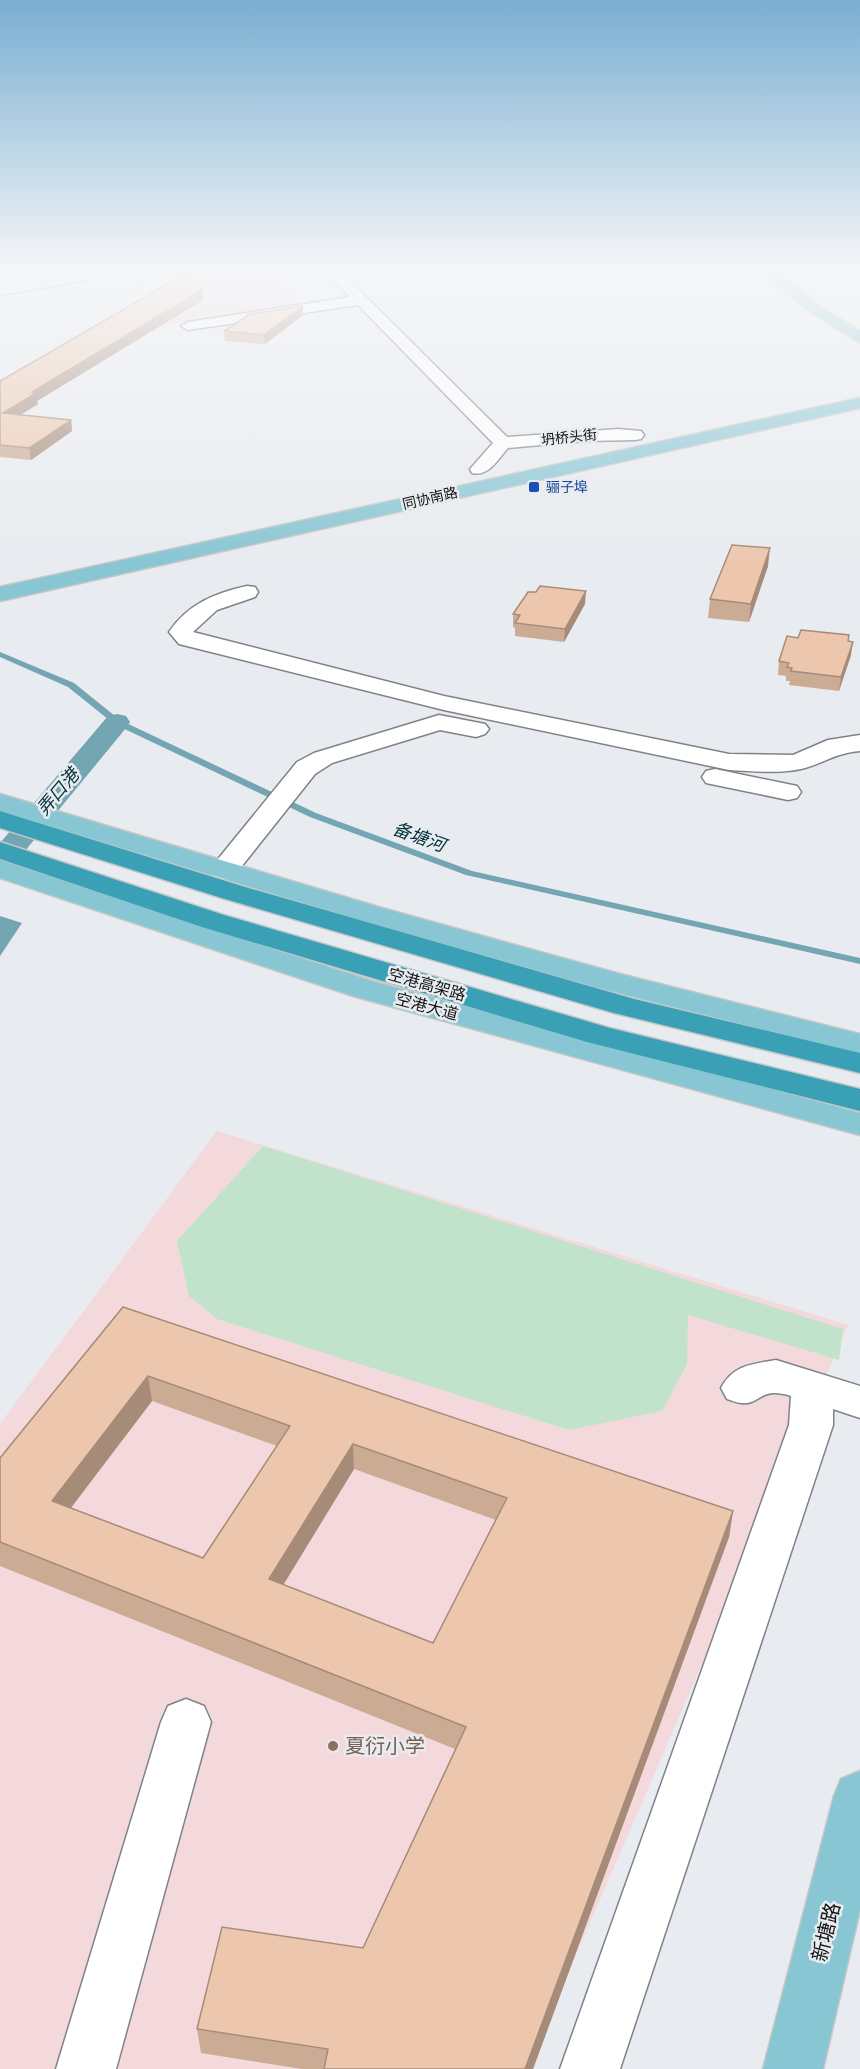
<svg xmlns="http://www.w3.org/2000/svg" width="860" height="2069" font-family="'Fira Sans','Noto Sans SC',sans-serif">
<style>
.education{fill:#f4d9dc}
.green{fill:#c2e3cb}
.water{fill:#74a5b2}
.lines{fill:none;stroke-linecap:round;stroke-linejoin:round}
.stream{fill:#74a5b2;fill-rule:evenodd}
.canal{fill:#74a5b2;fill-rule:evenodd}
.minor-casing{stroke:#7f8286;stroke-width:3}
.major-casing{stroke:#c6c7c7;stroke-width:3}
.highway-casing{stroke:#c6c7c7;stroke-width:3}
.path{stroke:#a0a2a5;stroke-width:1.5;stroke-dasharray:1 2;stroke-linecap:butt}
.minor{fill:#fff;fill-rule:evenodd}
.major{fill:#89c6d3;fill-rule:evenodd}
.highway{fill:#3aa0b6;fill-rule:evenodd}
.wall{fill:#ccab95;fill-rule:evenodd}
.shaded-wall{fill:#a68b79}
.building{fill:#edc7ad;stroke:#a68b79;stroke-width:1.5;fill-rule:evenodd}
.transit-dot{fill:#1a4fb4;stroke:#e8ebef;stroke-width:2}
.education-dot{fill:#8d6e63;stroke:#e8ebef;stroke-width:2}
.labels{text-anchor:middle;stroke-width:5;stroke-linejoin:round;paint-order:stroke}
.far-street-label{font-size:14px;fill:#131415;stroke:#e8ebef}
.far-transit-label{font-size:14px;fill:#164399;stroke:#e8ebef;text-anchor:start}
.street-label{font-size:16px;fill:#131415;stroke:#e8ebef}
.water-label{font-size:18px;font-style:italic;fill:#00303a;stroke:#e8ebef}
.near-education-label{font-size:20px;fill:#785e54;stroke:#e8ebef;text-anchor:start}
.near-street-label{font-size:20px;fill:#131415;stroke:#e8ebef}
</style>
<rect width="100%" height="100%" fill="#e8ebef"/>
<!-- education -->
<g class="education">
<polygon points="268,275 300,305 164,327 138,292"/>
<polygon points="217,1131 848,1325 527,2069 0,2069 0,1424"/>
</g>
<!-- green -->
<polygon class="green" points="263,1146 843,1329 839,1360 688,1315 687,1364 662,1411 569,1430 217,1319 189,1296 177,1241"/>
<!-- water -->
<polygon class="water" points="0,916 22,923 0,956"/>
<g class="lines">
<!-- stream -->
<g class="stream">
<polygon points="126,273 136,273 0,297 0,295"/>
<polygon points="0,652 74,683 120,720 316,813 472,871 860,958 860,964 466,875 310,817 114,724 68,687 0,657"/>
</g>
<!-- canal -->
<polygon class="canal" points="117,714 126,716 130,722 126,728 11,868 0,871 0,843 108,716"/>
<defs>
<g id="minor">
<path d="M327 273H342L507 437 618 429 641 431 644 435 641 439 635 440 586 441 508 448C498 459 489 477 472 473L470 469 493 443 358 305 188 330 181 326 188 322 350 297Z"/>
<path d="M247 586 255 587 258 592 255 597 217 610 193 632 444 696 729 754 793 755 828 740 860 735V751C834 753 823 764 801 769 778 774 753 771 729 770L444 710 179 644 169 632C188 604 215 593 247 586Z"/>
<polygon points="439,715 485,724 489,729 485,734 476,737 440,730 332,763 315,774 234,876 224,879 214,876 210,870 214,864 297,762 314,753"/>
<polygon points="715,769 797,786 801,792 797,798 788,800 706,783 702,777 706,771"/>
<path d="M776 1360 860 1386V1418L833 1409V1425L620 2069H560L789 1425 791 1396C758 1386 762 1405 741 1403 737 1403 731 1400 727 1399L721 1388C733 1365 752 1364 776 1360Z"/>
<polygon points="186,1699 204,1706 211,1722 116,2069 56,2069 161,1722 168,1706"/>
</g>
<g id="major">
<polygon points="761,273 777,273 823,308 860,331 860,343 813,314"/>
<polygon points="860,398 860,408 0,601 0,587"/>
<polygon points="0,794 382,908 620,974 860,1034 860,1054 598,988 360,920 0,811"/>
<polygon points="0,860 375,982 860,1113 860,1135 353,996 0,878"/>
<polygon points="860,1771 860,1909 823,2069 763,2069 834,1796 841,1779"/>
</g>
<g id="highway">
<polygon points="0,811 245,887 634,999 860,1053 860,1073 614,1013 225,899 0,828"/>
<polygon points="0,842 224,915 610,1028 860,1089 860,1111 587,1042 202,927 0,859"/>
</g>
</defs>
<!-- minor casing -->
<use href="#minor" class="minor-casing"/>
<!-- major casing -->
<use href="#major" class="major-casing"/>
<!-- highway casing -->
<use href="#highway" class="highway-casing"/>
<!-- path -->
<g class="path">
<polyline points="190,276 240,273"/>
<polyline points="0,307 47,298 117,291 182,277"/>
</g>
<!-- minor -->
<use href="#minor" class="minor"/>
<!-- major -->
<use href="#major" class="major"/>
<!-- highway -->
<use href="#highway" class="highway"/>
</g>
<!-- wall -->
<g class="wall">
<polygon points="202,290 203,300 37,401 38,404 20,415 71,420 72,431 31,460 0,457 0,381"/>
<polygon points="303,306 303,315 265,344 225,341 224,331"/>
<polygon points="768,566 749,622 708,618 710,599"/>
<polygon points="585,604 564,642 515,636 515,628 513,627 513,614"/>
<polygon points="798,638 848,641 851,655 839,691 789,685 790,681 786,681 786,676 778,675 779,661"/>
<path d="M123 1307 733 1511 729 1537 533 2069H302L201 2053 197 2029 363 1948 455 1749 0 1566V1458ZM152 1401 277 1446 203 1558 71 1508ZM354 1469 496 1520 433 1643 283 1585Z"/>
</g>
<!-- shaded-wall -->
<g class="shaded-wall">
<polygon points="202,290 203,300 37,401 38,404 4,425 3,413 32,392"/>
<polygon points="303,306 303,315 265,344 264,335"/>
<polygon points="71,420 72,431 31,460 29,448"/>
<polygon points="770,548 768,566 749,622 751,604"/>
<polygon points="586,591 585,604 564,642 565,629"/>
<polygon points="853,642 851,655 839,691 841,677"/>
<polygon points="148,1376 152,1401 57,1526 52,1501"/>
<polygon points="353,1444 354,1469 271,1605 269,1579"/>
<polygon points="733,1511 729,1537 533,2069 525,2069"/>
</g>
<!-- building -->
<g class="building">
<polygon points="183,275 193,275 202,290 32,392 36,393 3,413 71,420 29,448 0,445 0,381"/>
<polygon points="303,306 264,335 224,331 250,314"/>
<polygon points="732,545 770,548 751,604 710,599"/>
<polygon points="540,586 586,591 565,629 515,623 520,615 513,614 528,592 536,592"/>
<polygon points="801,630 849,635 848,641 853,642 841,677 791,671 792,668 787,667 789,663 779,661 787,636 798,638"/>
<path d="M123 1307 733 1511 525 2069H324L328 2049 197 2029 222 1927 363 1948 466 1727 0 1542V1458ZM148 1376 290 1426 203 1558 52 1501ZM353 1444 507 1498 433 1643 269 1579Z"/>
</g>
<!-- sky -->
<linearGradient id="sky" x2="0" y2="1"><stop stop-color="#79aed2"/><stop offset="0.48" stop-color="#f5f6f8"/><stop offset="1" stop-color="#f5f6f8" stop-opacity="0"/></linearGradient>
<rect width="860" height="563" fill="url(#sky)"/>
<!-- markers -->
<rect class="transit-dot" x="528" y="481" width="12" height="12" rx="3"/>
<circle class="education-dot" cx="333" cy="1746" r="6"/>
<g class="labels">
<!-- far-street labels -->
<g class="far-street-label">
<text transform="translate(569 437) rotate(-6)" y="5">坍桥头街</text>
<text transform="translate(430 498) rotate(-13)" y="5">同协南路</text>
</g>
<!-- far-transit labels -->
<g class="far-transit-label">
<text x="546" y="492">骊子埠</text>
</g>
<!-- street labels -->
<g class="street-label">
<text transform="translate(427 984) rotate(16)" y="6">空港高架路</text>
<text transform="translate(427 1006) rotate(15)" y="6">空港大道</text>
</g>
<!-- water labels -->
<g class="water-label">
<text transform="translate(58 792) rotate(-50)" y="6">弄口港</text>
<text transform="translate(419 837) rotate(20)" y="6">备塘河</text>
</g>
<!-- near-education labels -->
<g class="near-education-label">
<text x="345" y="1753">夏衍小学</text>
</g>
<!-- near-street labels -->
<g class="near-street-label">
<text transform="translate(826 1932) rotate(-76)" y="7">新塘路</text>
</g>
</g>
</svg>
